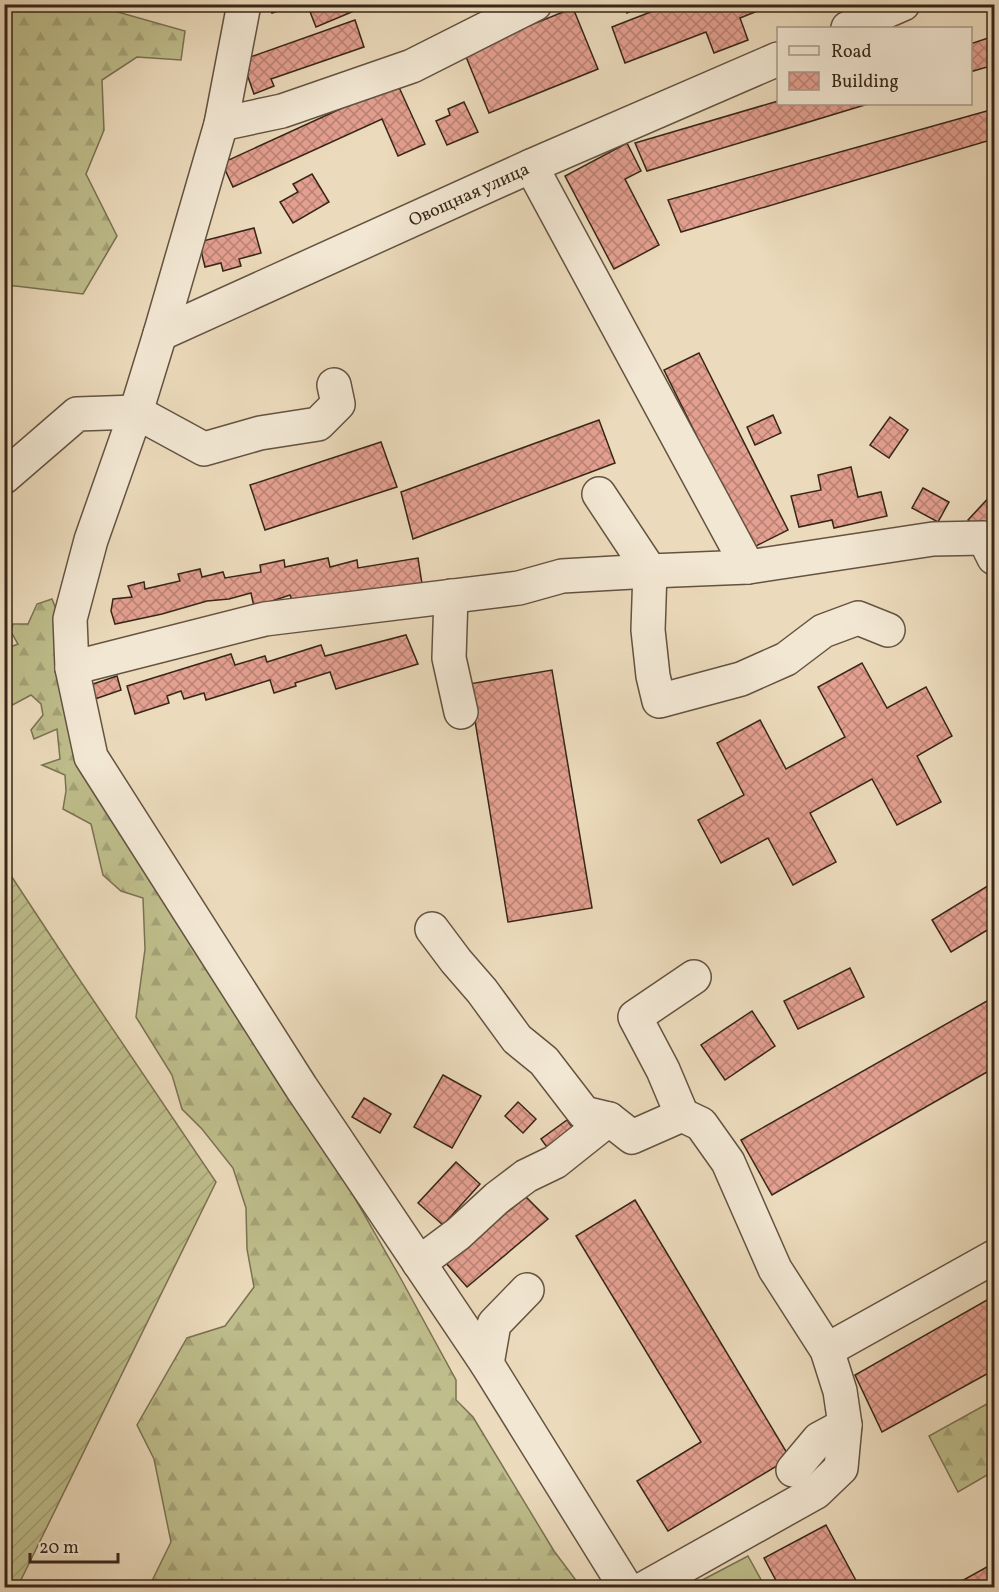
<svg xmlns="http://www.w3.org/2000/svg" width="999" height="1592" font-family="Vollkorn,serif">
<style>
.grass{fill:#bebd8b;stroke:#7a7252;stroke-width:1.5}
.forest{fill:url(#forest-firs);stroke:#7a7252;stroke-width:1.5}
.garden{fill:url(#garden-furrows);stroke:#7a7252;stroke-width:1.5}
.building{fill:url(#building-cross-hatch);stroke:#372618;stroke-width:1.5}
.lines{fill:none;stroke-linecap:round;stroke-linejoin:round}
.minor-casing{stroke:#645341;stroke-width:36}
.minor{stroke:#f2e7d3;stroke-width:33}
.labels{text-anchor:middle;stroke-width:6;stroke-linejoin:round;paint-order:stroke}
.street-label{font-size:18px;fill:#372618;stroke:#f2e7d3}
</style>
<defs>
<pattern id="forest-firs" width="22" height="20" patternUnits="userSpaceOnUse" patternTransform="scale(1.5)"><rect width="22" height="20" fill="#bebd8b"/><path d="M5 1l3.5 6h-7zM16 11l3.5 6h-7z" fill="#a4a277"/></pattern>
<pattern id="garden-furrows" width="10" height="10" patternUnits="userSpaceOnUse" patternTransform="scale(1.5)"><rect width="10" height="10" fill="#bebd8b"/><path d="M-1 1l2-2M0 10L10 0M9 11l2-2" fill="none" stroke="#a4a277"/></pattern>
<pattern id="building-cross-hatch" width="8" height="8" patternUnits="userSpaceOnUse" patternTransform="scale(1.5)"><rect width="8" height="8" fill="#e39f8f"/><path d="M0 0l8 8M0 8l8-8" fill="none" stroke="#b98174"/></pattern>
</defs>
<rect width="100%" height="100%" fill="#ebdabb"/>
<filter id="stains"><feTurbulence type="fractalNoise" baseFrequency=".00333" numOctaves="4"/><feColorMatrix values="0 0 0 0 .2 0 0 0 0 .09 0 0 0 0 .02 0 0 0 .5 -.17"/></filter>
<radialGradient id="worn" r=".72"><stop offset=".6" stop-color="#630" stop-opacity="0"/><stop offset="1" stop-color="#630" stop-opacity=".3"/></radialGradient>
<!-- grass -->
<polygon class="grass" points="748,1556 765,1587 689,1587"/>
<!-- forest -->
<g class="forest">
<polygon points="5,4 93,5 185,31 181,60 137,57 102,80 104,130 86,174 117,236 83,294 7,285 5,283"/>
<polygon points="52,599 58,614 80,762 337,1167 401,1279 456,1380 456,1400 473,1417 554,1551 581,1587 149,1587 171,1542 154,1459 137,1425 187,1338 225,1326 254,1287 247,1249 246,1208 233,1168 202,1129 182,1109 172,1075 136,1017 145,949 143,898 121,891 103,875 91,824 63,809 66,791 65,775 42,765 60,759 57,729 34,739 31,730 43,715 41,704 31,695 5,709 5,649 18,644 11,632 13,624 28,624 37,604"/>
<polygon points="994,1400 994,1471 958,1492 929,1436"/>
</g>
<!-- garden -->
<polygon class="garden" points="4,865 79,979 216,1182 17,1588 4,1587"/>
<!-- building -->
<g class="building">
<polygon points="270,4 290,4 291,7 272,13"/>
<polygon points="307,4 366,4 366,6 316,27"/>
<polygon points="624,4 646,4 627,13"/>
<polygon points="671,4 775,4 740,18 748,40 714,53 706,32 625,63 612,27"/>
<polygon points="573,8 598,69 489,113 464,52"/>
<polygon points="355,20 364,47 271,79 274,86 254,94 242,60"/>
<polygon points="994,36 994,65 970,72 970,44"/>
<polygon points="397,83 425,144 398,156 382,119 233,187 222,163"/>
<polygon points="778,101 778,104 868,104 647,171 635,143"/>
<polygon points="464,102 478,132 447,145 436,121 450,115 448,109"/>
<polygon points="994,109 994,139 681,232 668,200"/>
<polygon points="627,143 641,171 625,179 659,245 614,269 565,176"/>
<polygon points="312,174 329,202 293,223 280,202 298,192 293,184"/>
<polygon points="254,228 261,253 239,259 241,266 223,271 221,263 205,267 199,242"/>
<polygon points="699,353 788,530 752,548 664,370"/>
<polygon points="773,415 781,433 755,445 747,427"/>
<polygon points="890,417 908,430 889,458 870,445"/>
<polygon points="599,420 615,463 413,539 401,492"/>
<polygon points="381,442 397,487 265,530 250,485"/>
<polygon points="851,467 858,497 881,492 887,516 834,528 832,520 799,527 791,496 821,490 818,475"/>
<polygon points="923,488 949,502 938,522 912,508"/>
<polygon points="992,494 994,496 994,518 982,532 968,520"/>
<polygon points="328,558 330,567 357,560 358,568 418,558 422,584 295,609 290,595 254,607 251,593 229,599 207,601 162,614 115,624 111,611 113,599 132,597 128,586 144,582 145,589 180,581 178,574 200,569 202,577 223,572 225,578 261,572 260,565 284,560 285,567"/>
<polygon points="406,635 418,664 336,689 330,672 295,683 296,686 274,693 270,680 206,700 204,693 184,699 181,691 167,696 169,703 135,714 127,686 231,654 235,665 265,656 267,662 321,645 325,656"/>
<polygon points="862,663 887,708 926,687 952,736 917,756 941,802 897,825 872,779 810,813 836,862 793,885 768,838 721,863 698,820 744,795 717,743 760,720 786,769 845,737 818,687"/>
<polygon points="552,670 592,908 508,922 469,684"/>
<polygon points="117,676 121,690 95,699 90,685"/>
<polygon points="994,882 994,926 951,952 932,920"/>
<polygon points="850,968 864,997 798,1029 784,1001"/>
<polygon points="994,997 994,1068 772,1195 741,1140"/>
<polygon points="752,1011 775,1046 725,1080 701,1045"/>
<polygon points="443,1075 481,1096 452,1148 414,1127"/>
<polygon points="364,1098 391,1114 380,1133 352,1117"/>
<polygon points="518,1102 536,1119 523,1133 505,1116"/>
<polygon points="567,1120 578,1135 552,1154 541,1139"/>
<polygon points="456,1162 480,1184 443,1225 418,1203"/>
<polygon points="526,1197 548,1219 467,1287 445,1262"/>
<polygon points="635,1200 790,1458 668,1531 637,1481 701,1442 576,1236"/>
<polygon points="994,1296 994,1370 882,1432 855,1375"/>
<polygon points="826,1525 860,1588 780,1588 764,1558"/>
<polygon points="994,1563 994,1588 949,1588"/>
</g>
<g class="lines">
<defs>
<g id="minor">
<polyline points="244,4 221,124 160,334 136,412 91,540 70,619 72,668 91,757 301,1087 487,1364 626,1588"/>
<polyline points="848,28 903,4"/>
<polyline points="221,124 282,111 412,66 535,4"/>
<polyline points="531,166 748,567"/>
<path id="s1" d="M160 334 531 166 778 59"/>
<polyline points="4,477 77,414 136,412 204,449 260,433 318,424 338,404 334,385"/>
<polyline points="599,494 650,571 648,630 653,676 659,701 741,679 786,659 823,631 858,618 888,630"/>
<polyline points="451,596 449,658 461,712"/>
<polyline points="72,668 265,619 519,588 562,576 650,571 748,567 933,539 984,538 994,558"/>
<polyline points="609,1119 632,1137 682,1115"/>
<polyline points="419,1263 458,1234 497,1198 526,1176 555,1162 609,1119 584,1113 544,1061 517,1039 482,991 456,961 432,929"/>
<polyline points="827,1350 994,1257"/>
<polyline points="487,1364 494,1324 527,1290"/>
<polyline points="793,1470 819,1439 845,1425"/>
<polyline points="645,1588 816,1492 841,1468 845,1425 840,1391 827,1350 775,1269 728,1162 701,1124 682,1115 663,1070 635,1017 694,977"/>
</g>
</defs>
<!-- minor casing -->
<use href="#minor" class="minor-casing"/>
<!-- minor -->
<use href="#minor" class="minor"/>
</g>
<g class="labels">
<!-- street labels -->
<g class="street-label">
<text dy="6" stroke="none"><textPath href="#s1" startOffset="339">Овощная улица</textPath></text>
</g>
</g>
<!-- margin -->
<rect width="999" height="1592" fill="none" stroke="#ebdabb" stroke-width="24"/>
<rect x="6" y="6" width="987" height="1580" fill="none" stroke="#372618" stroke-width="3"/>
<rect x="12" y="12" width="975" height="1568" fill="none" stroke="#372618" stroke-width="1.5"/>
<!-- legend -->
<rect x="777" y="27" width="195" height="78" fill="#f2e7d3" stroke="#a79a88" stroke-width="1.5"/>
<rect x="789" y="46" width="30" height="9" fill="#f2e7d3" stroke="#a79a88" stroke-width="1.5"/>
<text x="831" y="57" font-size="18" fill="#372618">Road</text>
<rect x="789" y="72" width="30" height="18" fill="url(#building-cross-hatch)" stroke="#a79a88" stroke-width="1.5"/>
<text x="831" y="87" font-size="18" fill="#372618">Building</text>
<!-- scale -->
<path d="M30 1553v9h88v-9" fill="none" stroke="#372618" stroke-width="3"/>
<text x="39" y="1553" font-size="18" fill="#372618" stroke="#f2e7d3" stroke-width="4.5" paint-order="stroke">20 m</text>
<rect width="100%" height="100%" filter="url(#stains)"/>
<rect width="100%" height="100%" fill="url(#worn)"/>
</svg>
